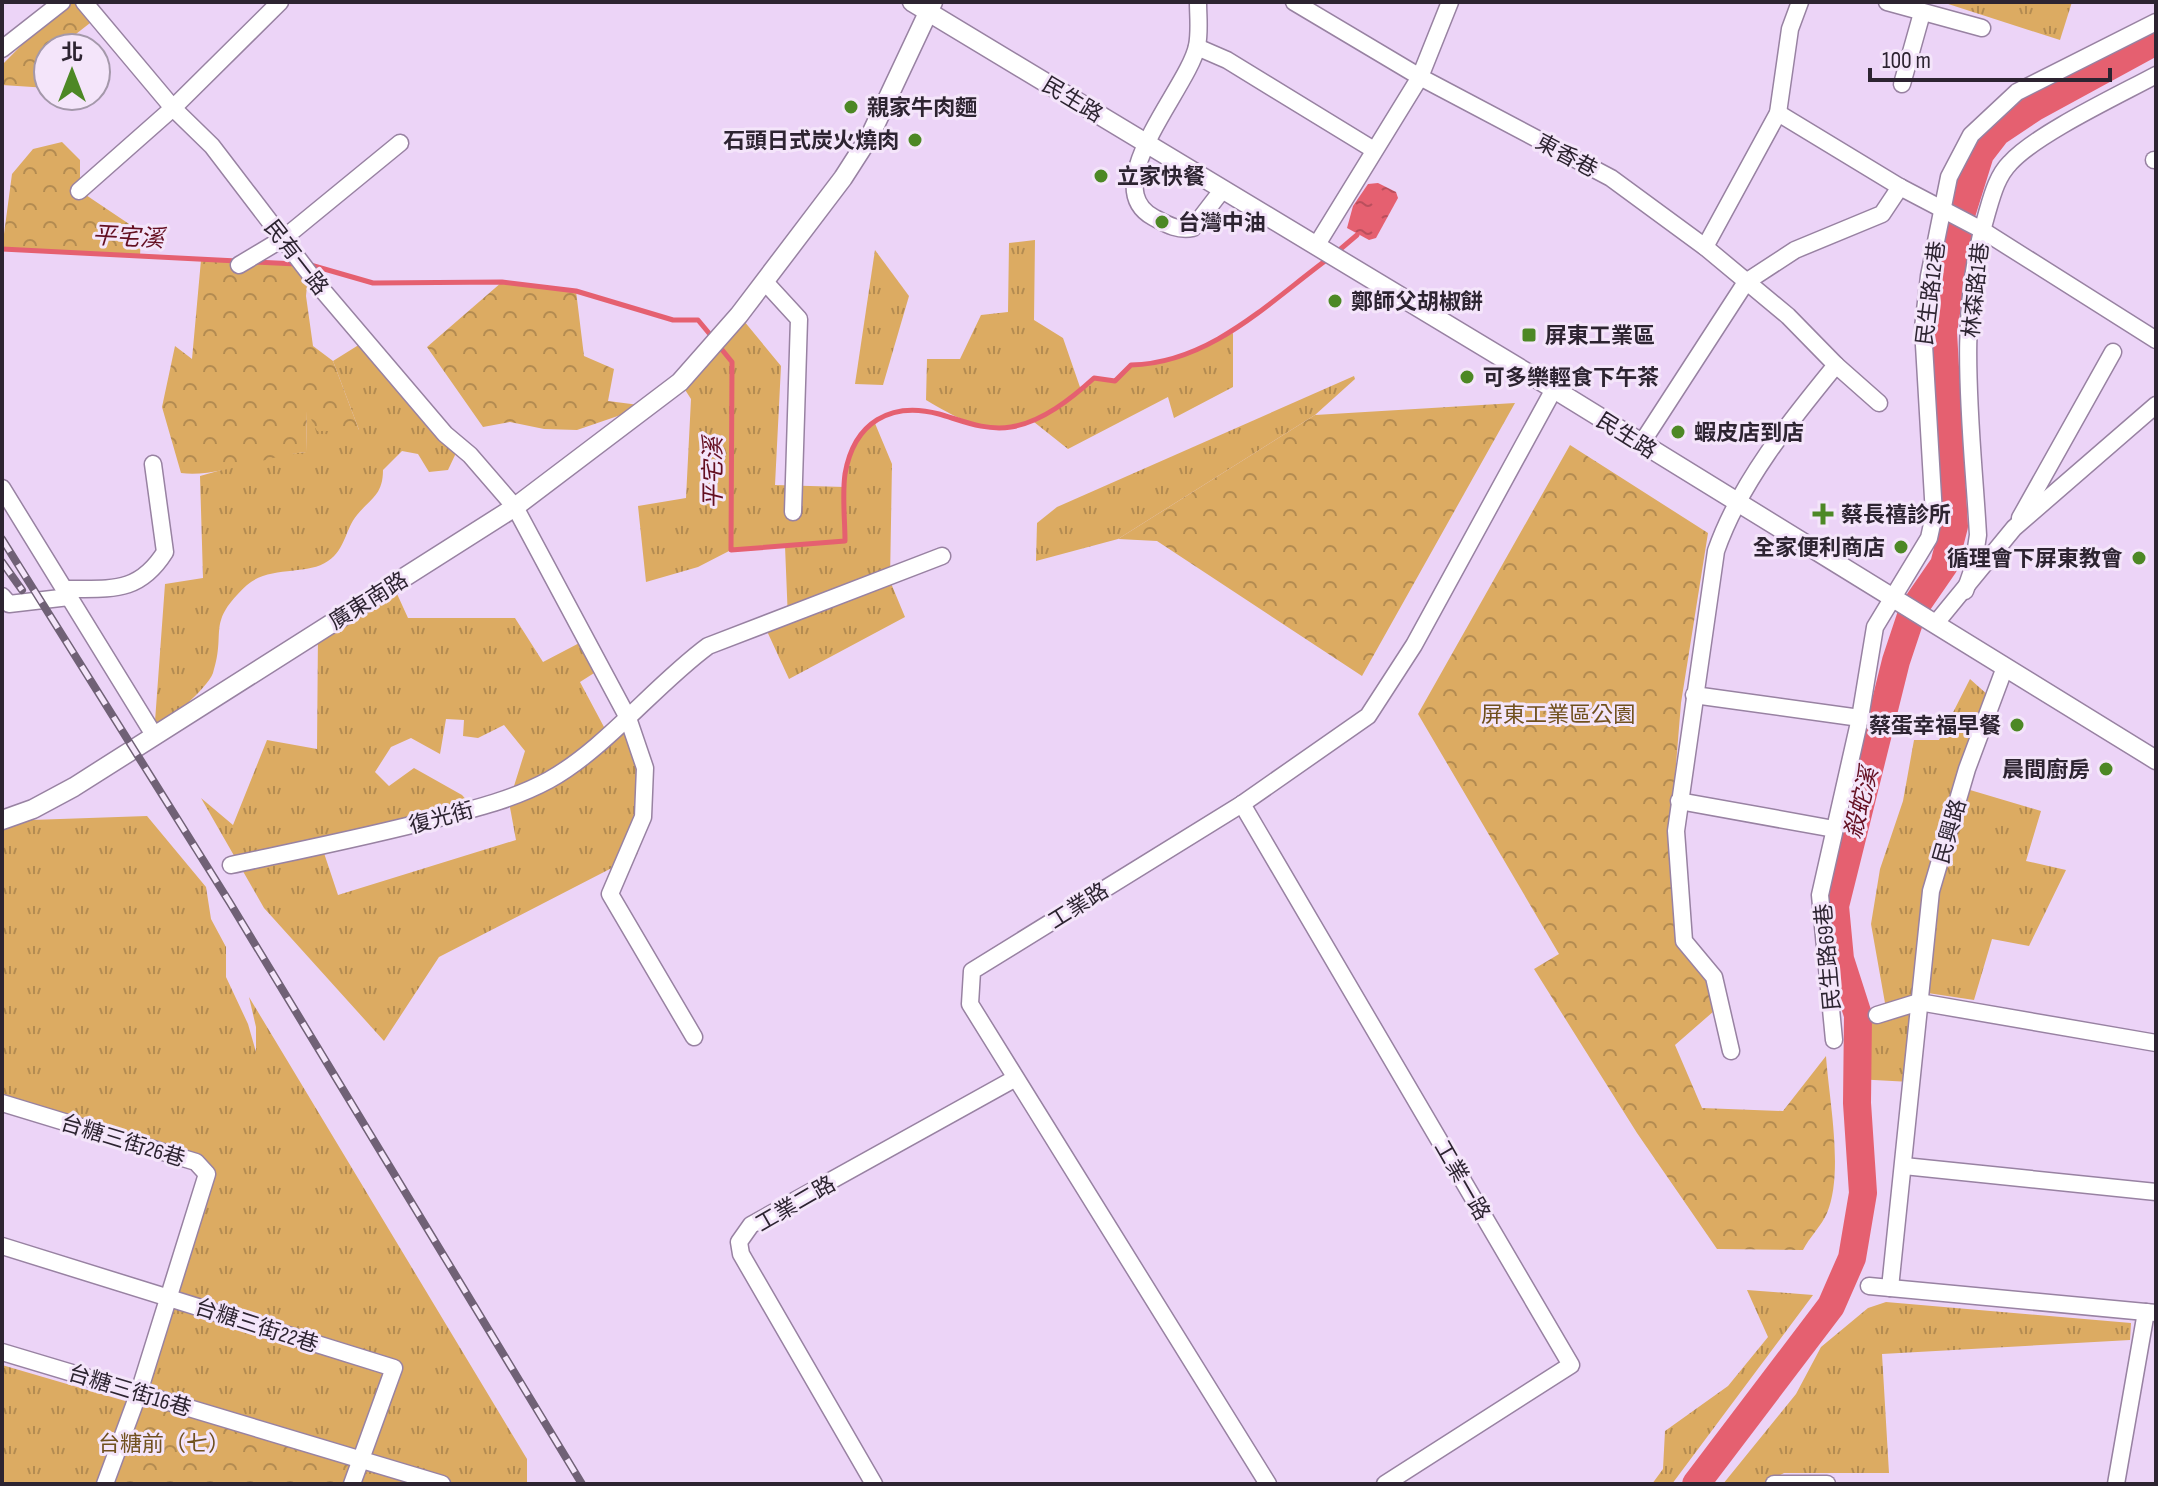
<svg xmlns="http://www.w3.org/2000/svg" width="2158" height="1486" font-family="'Sofia Sans Condensed','Noto Sans TC',sans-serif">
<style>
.grass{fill:url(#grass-tufts);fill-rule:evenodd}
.forest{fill:url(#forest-crowns)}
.water{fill:url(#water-ripples)}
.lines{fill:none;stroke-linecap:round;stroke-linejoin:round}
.stream{stroke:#e56070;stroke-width:5}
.river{stroke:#e56070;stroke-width:28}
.minor-casing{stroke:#9882a2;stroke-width:19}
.tertiary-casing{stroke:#9882a2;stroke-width:21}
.minor{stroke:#fff;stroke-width:16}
.tertiary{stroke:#fff;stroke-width:18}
.rail-casing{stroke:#706176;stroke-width:8}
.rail{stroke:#f4e5fa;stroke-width:5;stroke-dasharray:15;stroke-linecap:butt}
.poi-dot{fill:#4d8825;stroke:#f4e5fa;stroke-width:3}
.labels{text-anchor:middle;stroke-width:6;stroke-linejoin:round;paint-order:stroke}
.street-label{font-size:22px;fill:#2d2431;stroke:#f4e5fa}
.poi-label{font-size:22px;font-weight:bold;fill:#2d2431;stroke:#f4e5fa;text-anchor:start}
.park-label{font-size:22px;fill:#70501e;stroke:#f4e5fa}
.water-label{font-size:24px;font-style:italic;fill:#640f21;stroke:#f4e5fa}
</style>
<defs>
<pattern id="grass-tufts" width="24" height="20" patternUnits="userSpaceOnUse" patternTransform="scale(2)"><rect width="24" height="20" fill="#dcab62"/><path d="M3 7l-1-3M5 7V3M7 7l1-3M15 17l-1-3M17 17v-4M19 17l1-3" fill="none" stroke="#b38b51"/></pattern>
<pattern id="forest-crowns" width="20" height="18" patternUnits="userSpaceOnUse" patternTransform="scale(2)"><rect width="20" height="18" fill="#dcab62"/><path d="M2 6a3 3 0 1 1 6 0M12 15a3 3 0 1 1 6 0" fill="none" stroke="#b38b51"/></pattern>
<pattern id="water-ripples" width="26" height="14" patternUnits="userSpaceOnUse" patternTransform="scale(2)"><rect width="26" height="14" fill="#e56070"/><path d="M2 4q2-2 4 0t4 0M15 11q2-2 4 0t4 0" fill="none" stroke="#ba4f5d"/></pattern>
</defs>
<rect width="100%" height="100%" fill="#ecd4f7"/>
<!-- grass -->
<g class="grass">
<polygon points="1942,2 2072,2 2060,40"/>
<path d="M1035 240 1034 320 1063 338 1081 390 1094 378 1115 381 1131 365 1166 361 1233 333V387L1174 418 1168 397 1068 449 1034 422C985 432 968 425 926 400L927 359H960L981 315 1008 312 1009 243Z"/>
<polygon points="875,250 909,296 883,385 855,384"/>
<path d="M739 315 781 366 775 485 845 487C846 463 856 437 874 421L892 464 890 581 905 617 789 679 766 629 788 620 785 546 731 550 698 567 646 582 638 506 686 498 691 399 680 382Z"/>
<path d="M373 336 465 445 456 453 448 470 429 472 418 454 402 451 383 470C383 495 371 498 357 515 345 529 346 549 328 561 307 576 270 565 247 585 205 624 227 630 213 673 207 689 167 721 154 735L165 584 203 578 200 476 271 456 306 452 307 408 359 430 333 361Z"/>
<polygon points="1354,376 1355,379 1315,415 1118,539 1036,561 1037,523 1057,507"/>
<path d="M393 585 408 618H515L543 662 587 639 602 668 580 682 612 742 633 725 644 828 637 855 439 957 384 1041 264 908 201 798 233 825 267 740 317 749 318 632ZM446 719 464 720 463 736 478 738 504 725 525 751 509 802 516 840 338 895 324 853 477 812 462 795 414 768 389 786 375 772 391 747 411 738 440 754Z"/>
<polygon points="1970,679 1989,696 1960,787 2041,811 2026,861 2066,870 2029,946 1992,939 1974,1000 1921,992 1911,1082 1855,1079 1848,1025 1858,1015 1885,1003 1871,924 1880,869 1903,801 1914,740 1939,740"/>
<polygon points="147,816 206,887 211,919 226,947 226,977 248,1024 256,1052 256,1027 249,997 527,1459 527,1484 352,1484 139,1392 207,1174 2,1103 2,821"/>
<polygon points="1747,1290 1813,1295 1672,1484 1652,1484 1663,1469 1665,1431 1728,1386 1768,1337"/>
<polygon points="1886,1302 2131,1323 2130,1340 1882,1354 1889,1473 1784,1473 1763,1484 1723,1484 1796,1394 1821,1347 1868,1308"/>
<polygon points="2,1365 132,1403 102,1484 2,1484"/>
</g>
<!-- forest -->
<g class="forest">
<polygon points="64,2 84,2 99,16 58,48 48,48 48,88 2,85 2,65"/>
<polygon points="62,142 80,160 80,191 141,232 140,257 2,249 12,174 33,149"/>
<path d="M201 260 309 264 306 296 313 346 333 361 359 430 340 441 330 431H317L307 411 306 452C266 456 217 478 181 473L162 407 175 346 192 359Z"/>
<polygon points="502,282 576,291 584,356 614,369 608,401 647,406 577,430 544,429 510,422 483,427 427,347"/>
<polygon points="1515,403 1362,676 1157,541 1118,539 1315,415"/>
<path d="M1570 445 1708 533 1681 703 1673 802 1675 928 1708 978 1714 1011 1675 1045 1702 1108 1783 1111 1826 1056C1829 1100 1844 1173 1827 1213 1822 1225 1809 1238 1803 1250L1717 1249 1637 1133 1534 969 1559 954 1418 714Z"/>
<polygon points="139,1392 361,1459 352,1484 105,1484"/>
</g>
<!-- water -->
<polygon class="water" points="1378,183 1396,192 1398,198 1376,238 1369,240 1347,228 1353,206 1368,184"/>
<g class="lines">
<!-- stream -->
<g class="stream">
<polyline points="2,249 237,261"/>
<polyline points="1337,252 1357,235"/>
<polyline points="255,262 297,264"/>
<polyline points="307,264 373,283 502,282 576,291 673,320 698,320 713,338"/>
<path d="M719 346 732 362 731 550 845 541C845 520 842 495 845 474 854 422 891 401 939 414 963 421 985 431 1011 427 1042 422 1071 399 1094 378L1115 381 1131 365C1210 363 1268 303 1329 258"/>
</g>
<!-- river -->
<polyline class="river" points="1696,1484 1831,1306 1852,1258 1863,1193 1857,1103 1858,1015 1840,959 1835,906 1896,661 1913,610 1944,565 1954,526 1943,332 1961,215 1980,154 1997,132 2033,108 2156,41"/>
<defs>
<g id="minor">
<polyline points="84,2 173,108 212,146 319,286 445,434 470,455 515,507 628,718 645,768 643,817 610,894 694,1037"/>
<path d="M1198 2C1198 16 1200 32 1197 46 1189 87 1096 185 1153 217 1166 224 1177 231 1193 228L1223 189"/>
<path d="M1294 2 1420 77 1611 178 1705 247 1788 316 1836 365C1791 420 1740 482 1716 551L1676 831 1684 941 1714 977 1731 1051"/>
<polyline points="1887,2 1982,28"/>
<polyline points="1197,47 1227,60 1374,150"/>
<polyline points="2,49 62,2"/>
<polyline points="1902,84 1922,13"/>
<polyline points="1778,113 1900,187 1982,230 2156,340"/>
<polyline points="2154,160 2156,160"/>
<polyline points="79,191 173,108 280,2"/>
<polyline points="1316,246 1420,77 1450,2"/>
<polyline points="1705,247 1778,113 1790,29 1800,2"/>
<polyline points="239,265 284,238 400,143"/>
<polyline points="765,282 799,319 793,512"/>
<polyline points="1836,365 1879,403"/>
<polyline points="1641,444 1746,282 1795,250 1882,214 1900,187"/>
<polyline points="2,488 154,735"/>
<polyline points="2020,518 2113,352"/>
<path d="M64 589C109 588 138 595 165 552L153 464"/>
<path d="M1965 591 1973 568 1978 535C1972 428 1955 317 1987 213 1992 196 1997 176 2010 163 2036 134 2119 95 2156 75"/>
<polyline points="2,596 9,604 69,597"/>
<polyline points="1936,623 2014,528 2156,405"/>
<polyline points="1694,695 1860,718"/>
<polyline points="1679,801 1834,829"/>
<polyline points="1242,804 1571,1365 1385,1484"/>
<path d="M231 865C301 850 371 836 439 818 477 808 514 799 549 780 605 749 655 685 708 646L942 556"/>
<polyline points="1877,1015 1919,1002 2156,1043"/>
<polyline points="1834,1040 1820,895 1860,718 1875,627 1929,538 1934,515 1923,328 1929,276 1949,177 1971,135 2017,92 2156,22"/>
<polyline points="2,1103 196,1162 207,1174 139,1392 105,1484"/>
<polyline points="1904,1166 2156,1192"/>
<polyline points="2,1246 394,1368 352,1484"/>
<polyline points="1869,1286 2156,1313"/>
<polyline points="1890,1288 1931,891 1967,769 2005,667"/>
<polyline points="2,1352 442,1484"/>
<polyline points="874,1484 741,1254 739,1242 751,1225 1014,1079"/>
<polyline points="1268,1484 970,1004 972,971 1242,804 1368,716 1414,645 1554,389"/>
<polyline points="1774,1484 1827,1484"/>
<polyline points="2116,1484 2146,1312"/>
</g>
<g id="tertiary">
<polyline points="912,2 1554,389 2156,760"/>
<polyline points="2,820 33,809 74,787 515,507 680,382 739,315 843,178 870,136 933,2"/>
</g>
</defs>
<!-- minor casing -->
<use href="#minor" class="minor-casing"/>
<!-- tertiary casing -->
<use href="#tertiary" class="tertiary-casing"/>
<!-- minor -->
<use href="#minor" class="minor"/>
<!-- tertiary -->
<use href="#tertiary" class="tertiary"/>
<defs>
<g id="rail">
<polyline points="2,539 230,903 582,1484"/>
<polyline points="2,562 22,590"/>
</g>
</defs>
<!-- rail casing -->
<use href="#rail" class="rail-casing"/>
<!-- rail -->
<use href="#rail" class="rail"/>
</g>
<!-- markers -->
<g class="poi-dot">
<circle cx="851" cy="107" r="8"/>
<circle cx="915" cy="140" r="8"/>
<circle cx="1101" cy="176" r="8"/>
<circle cx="1162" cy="222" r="8"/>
<circle cx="1335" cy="301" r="8"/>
<rect x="1521" y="327" width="16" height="16" rx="4"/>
<circle cx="1467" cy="377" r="8"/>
<circle cx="1678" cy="432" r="8"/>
<path d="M1819 502h8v8h8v8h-8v8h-8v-8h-8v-8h8z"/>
<circle cx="1901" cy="547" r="8"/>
<circle cx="2139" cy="558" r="8"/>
<circle cx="2017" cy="725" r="8"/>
<circle cx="2106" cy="769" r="8"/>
</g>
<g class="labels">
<!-- street labels -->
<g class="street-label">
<text transform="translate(1073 99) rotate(31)" y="8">民生路</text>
<text transform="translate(1567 155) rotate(28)" y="8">東香巷</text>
<text transform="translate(297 257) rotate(52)" y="8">民有一路</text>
<text transform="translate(1975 290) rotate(-84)" y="8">林森路1巷</text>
<text transform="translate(1930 293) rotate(-83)" y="8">民生路12巷</text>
<text transform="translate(1627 435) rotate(32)" y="8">民生路</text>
<text transform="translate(368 600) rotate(-32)" y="8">廣東南路</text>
<text transform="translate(441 817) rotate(-15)" y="8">復光街</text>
<text transform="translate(1949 831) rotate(-74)" y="8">民興路</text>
<text transform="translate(1078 905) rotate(-32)" y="8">工業路</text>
<text transform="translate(1827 957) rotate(-95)" y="8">民生路69巷</text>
<text transform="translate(123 1140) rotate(17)" y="8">台糖三街26巷</text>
<text transform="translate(1463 1180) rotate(60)" y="8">工業一路</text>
<text transform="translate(795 1203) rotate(-30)" y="8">工業二路</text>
<text transform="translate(257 1325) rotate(18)" y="8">台糖三街22巷</text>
<text transform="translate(130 1390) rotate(17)" y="8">台糖三街16巷</text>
</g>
<!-- poi labels -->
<g class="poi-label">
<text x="867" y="115">親家牛肉麵</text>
<text x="899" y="148" text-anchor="end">石頭日式炭火燒肉</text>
<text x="1117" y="184">立家快餐</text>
<text x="1178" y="230">台灣中油</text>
<text x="1351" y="309">鄭師父胡椒餅</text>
<text x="1545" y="343">屏東工業區</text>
<text x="1483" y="385">可多樂輕食下午茶</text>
<text x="1694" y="440">蝦皮店到店</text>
<text x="1841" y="522">蔡長禧診所</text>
<text x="1885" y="555" text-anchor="end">全家便利商店</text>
<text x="2123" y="566" text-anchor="end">循理會下屏東教會</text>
<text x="2001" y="733" text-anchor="end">蔡蛋幸福早餐</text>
<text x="2090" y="777" text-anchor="end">晨間廚房</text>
</g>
<!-- park labels -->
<g class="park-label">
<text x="1558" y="722">屏東工業區公園</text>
<text x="164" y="1451">台糖前（七）</text>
</g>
<!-- water labels -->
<g class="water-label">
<text transform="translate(128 237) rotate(3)" y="8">平宅溪</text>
<text transform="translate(713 473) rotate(-90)" y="8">平宅溪</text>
<text transform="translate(1861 803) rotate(-76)" y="8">殺蛇溪</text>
</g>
</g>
<!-- border -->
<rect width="2158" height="1486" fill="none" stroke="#2d2431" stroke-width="8"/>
<!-- north arrow -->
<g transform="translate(72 72)"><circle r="38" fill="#f4e5fa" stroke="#a498aa" stroke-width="2"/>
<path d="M0-6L14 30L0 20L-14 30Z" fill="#4d8825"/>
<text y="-12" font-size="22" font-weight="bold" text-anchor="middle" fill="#2d2431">北</text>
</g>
<!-- scale -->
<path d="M1870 68v12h240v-12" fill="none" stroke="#2d2431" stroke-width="4"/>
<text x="1882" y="68" font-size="24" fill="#2d2431" stroke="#f4e5fa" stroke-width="6" paint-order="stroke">100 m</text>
</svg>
